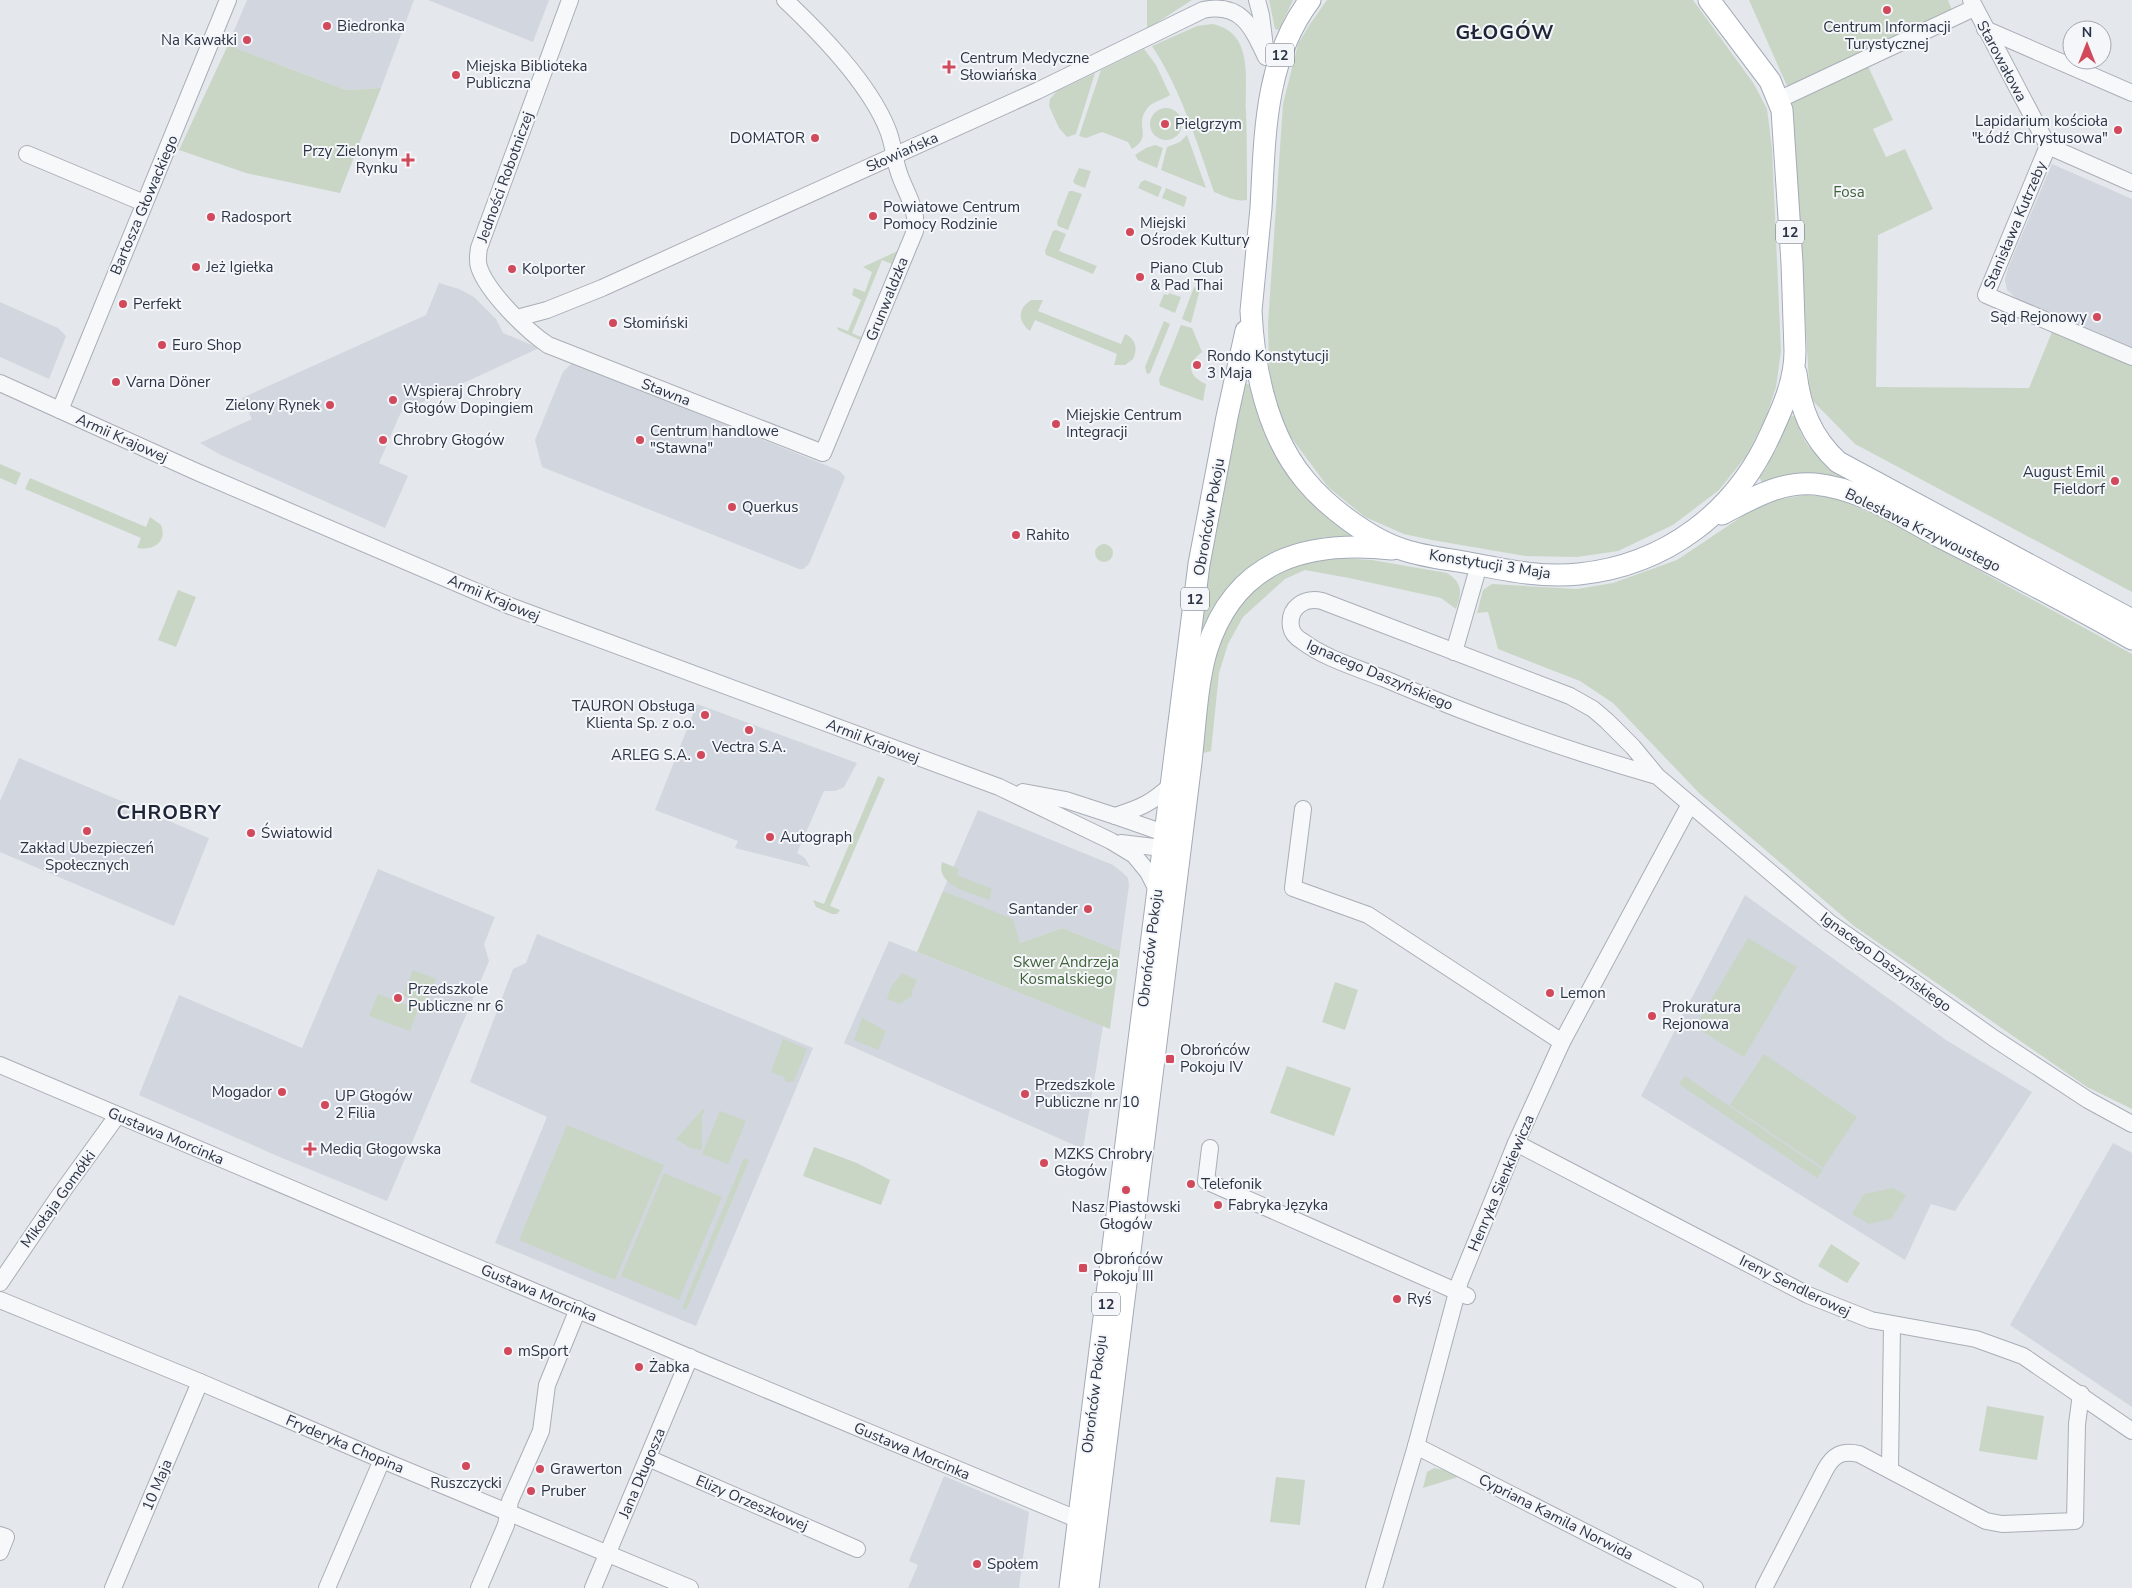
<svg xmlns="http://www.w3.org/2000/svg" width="2132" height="1588" font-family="'Nunito Sans',sans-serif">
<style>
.built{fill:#d2d6de}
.green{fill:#c9d6c5}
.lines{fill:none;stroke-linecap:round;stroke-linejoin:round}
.minor-casing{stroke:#a9aeb7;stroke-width:18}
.major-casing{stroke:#a3abb8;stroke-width:23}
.minor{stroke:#f7f8fa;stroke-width:16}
.major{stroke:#fff;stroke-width:21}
.poi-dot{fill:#d1495b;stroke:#f4f6f9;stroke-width:2}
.labels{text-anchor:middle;stroke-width:4;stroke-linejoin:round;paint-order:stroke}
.shield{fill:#f4f6f9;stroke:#676e7b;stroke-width:1}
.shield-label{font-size:14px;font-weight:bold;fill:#2b3445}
.poi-label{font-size:15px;fill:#2b3445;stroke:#f4f6f9;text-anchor:start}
.street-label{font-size:15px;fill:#2b3445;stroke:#f4f6f9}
.park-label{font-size:15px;fill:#3f6138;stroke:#f4f6f9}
.district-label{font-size:20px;font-weight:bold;letter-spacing:1px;fill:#1d2536;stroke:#f4f6f9}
</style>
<rect width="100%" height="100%" fill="#e4e7ec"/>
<!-- built -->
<g class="built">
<polygon points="247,0 414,0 381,88 346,90 228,45"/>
<polygon points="428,0 549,0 533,42"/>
<polygon points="2052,164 2132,199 2132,348 2018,300 2007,290 2005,280 2008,268"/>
<polygon points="439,283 459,289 474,297 496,319 503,333 539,348 401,412 379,463 408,476 385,528 221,455 200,443 252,419 242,398 426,315"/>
<polygon points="0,302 58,328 66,336 49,379 0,357"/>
<polygon points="573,362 840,471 845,477 844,480 809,564 803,569 799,569 542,467 535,440 563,372"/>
<polygon points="697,704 857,763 844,787 835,791 824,791 797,853 805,858 810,867 735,848 738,841 655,810"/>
<polygon points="19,758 209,838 174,926 0,852 0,801"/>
<polygon points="978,810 1113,865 1123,873 1128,878 1129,885 1120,951 1062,928 1020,943 943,891"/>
<polygon points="378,869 495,917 484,944 489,961 387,1201 282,1158 139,1095 179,995 302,1048"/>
<polygon points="1745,895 1946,1040 2032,1092 1955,1211 1931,1204 1905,1260 1641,1096"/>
<polygon points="537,934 813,1048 696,1326 495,1243 547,1117 470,1082 513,969 526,963"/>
<polygon points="889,941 1103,1026 1083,1149 844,1043"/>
<polygon points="2113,1143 2132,1153 2132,1407 2010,1325"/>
<polygon points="944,1476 1029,1512 1019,1588 908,1588 918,1565 909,1561"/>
</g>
<!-- green -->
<g class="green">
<polygon points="1147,0 1192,0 1147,29"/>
<polygon points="1269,0 1293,0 1279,30 1275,29"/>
<polygon points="1327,0 1693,0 1754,84 1767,109 1772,148 1781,351 1776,387 1766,417 1747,455 1719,490 1673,525 1618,551 1577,557 1525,556 1432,540 1404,534 1365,517 1328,487 1290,436 1276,406 1269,367 1268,324 1283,104 1298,44 1310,24"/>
<polygon points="1749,0 1948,0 1953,13 1788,88"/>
<path d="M1212 24C1254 32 1245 79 1246 111 1247 141 1247 170 1247 200 1235 202 1225 196 1214 192 1197 142 1181 90 1152 46L1197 26Z"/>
<polygon points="228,45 346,90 381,88 340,193 246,173 179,150"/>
<path d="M1144 49 1156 65 1170 95C1162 101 1151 101 1146 110 1135 126 1153 137 1132 149L1128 142 1102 132 1086 138 1079 136 1101 70Z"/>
<polygon points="1867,64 1893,120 1873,129 1886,157 1905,149 1933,209 1878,235 1876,387 2029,388 2052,332 2132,365 2132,592 1855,444 1810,398 1792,99"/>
<polygon points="1095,73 1076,134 1067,137 1059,128 1049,106 1050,99 1057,91"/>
<circle cx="1166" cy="124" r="16"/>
<polygon points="1187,135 1206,188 1161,170 1167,147 1180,142"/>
<polygon points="1155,145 1163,148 1157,168 1138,160 1135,155 1146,148"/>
<polygon points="1079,168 1091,171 1085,188 1075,184 1073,181"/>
<polygon points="1145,180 1162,187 1158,197 1138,188 1141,182"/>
<polygon points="1166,188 1187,197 1184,207 1162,198"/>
<polygon points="1069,191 1073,191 1082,194 1068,230 1058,226 1057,222"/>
<polygon points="1056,230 1066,234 1059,251 1097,266 1093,274 1046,255 1045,251 1053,231"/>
<polygon points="900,250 894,265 882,260 852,333 861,337 860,340 838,330 837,327 848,331 861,300 852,295 854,288 865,292 872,272 863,267"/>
<polygon points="1194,287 1200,289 1191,323 1182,319"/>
<polygon points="1169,293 1181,297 1175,313 1159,306 1164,294 1168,295"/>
<path d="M1031 300H1043L1038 311 1121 344 1125 334C1136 339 1138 349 1133 359L1125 365H1114L1117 354 1035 320 1030 331C1017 320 1018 309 1031 300Z"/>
<polygon points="1164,321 1170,324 1150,373 1147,374 1145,367"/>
<path d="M1181 325 1192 328 1202 352C1186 364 1188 376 1206 384L1203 401 1160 385 1159 379Z"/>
<path d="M1244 383 1250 385C1260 426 1277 466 1306 497 1322 514 1343 526 1362 539L1326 537 1302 542 1283 548 1253 565 1210 615 1202 632 1198 633 1209 562Z"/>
<path d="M1797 415C1798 446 1826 464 1848 479L1846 482 1789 475 1762 482 1759 477 1767 466 1789 417Z"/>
<polygon points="0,464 21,473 16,485 0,478"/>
<path d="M30 478 146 527 150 517 161 525C168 542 153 551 137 548L141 538 25 489Z"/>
<polygon points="1805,495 1833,497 1885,519 2132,654 2132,1109 2087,1087 1854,926 1700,794 1613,703 1580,681 1498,649 1488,612 1477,613 1483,590 1492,584 1577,589 1613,583 1677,560 1753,509 1770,501"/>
<circle cx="1104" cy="553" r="9"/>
<path d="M1340 558 1372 560 1447 573C1463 583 1462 593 1456 609L1441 598 1349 578 1305 570 1285 579 1243 617 1228 644 1219 673 1211 751 1200 754 1210 672 1226 623 1243 601 1263 581 1290 565 1314 559Z"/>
<polygon points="178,590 196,597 176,647 158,640"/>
<polygon points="878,776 885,779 830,906 840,910 837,914 832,914 816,907 813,900 824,904"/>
<path d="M942 862 959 869 957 875 992 889 989 900C972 893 935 886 942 862Z"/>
<polygon points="943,891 1013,919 1020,943 1062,928 1120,951 1110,1029 917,952"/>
<polygon points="1748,938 1797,967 1744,1057 1695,1027"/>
<polygon points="413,970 436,979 429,997 421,1003 403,995"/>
<polygon points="902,973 917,980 912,991 912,996 900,1004 887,999 891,987"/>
<polygon points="1335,982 1358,990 1345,1030 1322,1022"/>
<polygon points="378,994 418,1009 410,1031 369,1016"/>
<polygon points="862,1018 886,1031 878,1050 854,1040"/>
<polygon points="783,1039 807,1049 794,1081 786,1082 784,1077 771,1072"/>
<polygon points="1764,1054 1857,1117 1823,1168 1730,1105"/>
<polygon points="1287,1066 1351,1088 1334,1136 1270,1113"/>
<polygon points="1685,1076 1823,1170 1817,1178 1679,1084"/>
<polygon points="703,1109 705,1112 702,1114 702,1150 690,1148 676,1139"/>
<polygon points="720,1111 746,1121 728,1164 702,1154"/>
<polygon points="567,1125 664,1165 615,1280 519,1240"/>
<polygon points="814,1147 857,1163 890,1180 881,1205 803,1176"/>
<polygon points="744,1158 749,1160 686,1310 682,1308"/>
<polygon points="664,1173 722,1197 679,1300 621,1276"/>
<polygon points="1893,1188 1906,1195 1891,1219 1869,1224 1852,1214 1864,1194"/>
<polygon points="1831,1244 1860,1263 1847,1283 1818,1266"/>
<polygon points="1987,1406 2044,1416 2037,1460 1979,1451"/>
<polygon points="1434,1468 1444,1470 1458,1477 1423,1488 1427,1472"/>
<polygon points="1276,1477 1305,1480 1300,1525 1270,1522"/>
</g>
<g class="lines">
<defs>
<g id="minor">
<path d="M570 0 479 248C478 254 477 261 479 267 487 292 527 331 548 345L823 453 915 231C918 210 907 195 900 176 894 161 894 144 887 128 868 82 821 34 785 0"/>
<polyline points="1257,0 1261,15 1265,47"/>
<polyline points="1971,0 2048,146 2132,183"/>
<polyline points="1985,29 2132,93"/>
<polyline points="1778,100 1974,8"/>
<polyline points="2048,146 1986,295 2132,357"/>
<polyline points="27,154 144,203"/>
<path d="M517 318 547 310 602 288 1037 91 1203 10C1241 2 1252 27 1266 57"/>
<polyline points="0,383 197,472 510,606 999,787 1111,841 1134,855 1148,872 1157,890"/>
<polyline points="60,410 228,0"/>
<polyline points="1454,652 1479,565"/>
<path d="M1657 776C1565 750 1474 717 1385 679 1358 668 1326 659 1302 641 1297 638 1292 633 1291 627 1288 607 1305 597 1322 601L1570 696 1593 709 1607 721 1633 747 1657 776 1830 923 1995 1039 2088 1100 2132 1124"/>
<polyline points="1023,792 1066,800 1115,816 1164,833 1174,839"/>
<polyline points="1303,809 1293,888 1368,915 1562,1042"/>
<path d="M1115 816C1140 808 1152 803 1171 785"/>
<polyline points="1121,843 1162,848 1173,846"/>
<polyline points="0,1065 710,1366 1079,1520"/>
<polyline points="1516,1143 1808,1295 1871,1320 1976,1339 2023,1356 2132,1431"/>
<polyline points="1210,1148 1206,1181 1467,1296"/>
<polyline points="0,1283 57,1199 117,1116"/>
<polyline points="0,1300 200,1382 382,1460 690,1588"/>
<polyline points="1416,1446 1695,1588"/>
<polyline points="648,1458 857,1549"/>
<polyline points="1890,1469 1892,1325"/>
<polyline points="0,1535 6,1537 0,1552"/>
<polyline points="113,1588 200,1382"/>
<polyline points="327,1588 382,1460"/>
<polyline points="479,1588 506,1525 510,1501 541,1431 547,1385 578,1309"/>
<polyline points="593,1588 690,1357"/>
<polyline points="1374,1588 1416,1446 1460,1281 1516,1143 1562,1042 1690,804"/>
<path d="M1764 1588 1825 1470C1833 1455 1842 1450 1859 1454L1986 1521 2002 1524 2075 1521 2077 1424 2081 1394"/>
</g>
<g id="major">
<path d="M1310 0C1264 61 1265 136 1261 208 1258 242 1254 277 1251 311 1254 370 1266 433 1305 480 1327 507 1371 540 1404 550 1425 557 1448 559 1469 563 1505 570 1542 578 1579 574 1666 565 1736 512 1771 433 1783 407 1795 381 1795 351L1792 263 1782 110 1770 81 1709 0"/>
<path d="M1796 373C1800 408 1811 437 1838 462L2132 620"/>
<path d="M1722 514C1751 499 1780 481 1815 484 1859 488 1901 516 1940 537 2005 570 2069 603 2132 639"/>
<polyline points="1070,1588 1199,564 1227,417 1246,331"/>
<path d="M1088 1588 1191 762C1195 728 1197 681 1207 649 1236 559 1307 540 1392 549"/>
</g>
</defs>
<!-- minor casing -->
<use href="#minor" class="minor-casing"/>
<!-- major casing -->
<use href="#major" class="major-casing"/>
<!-- minor -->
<use href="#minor" class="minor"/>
<!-- major -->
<use href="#major" class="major"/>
</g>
<!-- markers -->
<g class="poi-dot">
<circle cx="1887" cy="10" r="5"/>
<circle cx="327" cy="26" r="5"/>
<circle cx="247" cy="40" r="5"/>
<path d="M946.5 59.5h5v5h5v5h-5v5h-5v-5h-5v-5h5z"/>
<circle cx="456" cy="75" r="5"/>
<circle cx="1165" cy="124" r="5"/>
<circle cx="2118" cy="130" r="5"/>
<circle cx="815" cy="138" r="5"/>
<path d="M405.5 152.5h5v5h5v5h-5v5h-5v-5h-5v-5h5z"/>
<circle cx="873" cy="216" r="5"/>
<circle cx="211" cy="217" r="5"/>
<circle cx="1130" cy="232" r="5"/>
<circle cx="196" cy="267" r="5"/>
<circle cx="512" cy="269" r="5"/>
<circle cx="1140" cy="277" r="5"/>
<circle cx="123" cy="304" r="5"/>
<circle cx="2097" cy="317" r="5"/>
<circle cx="613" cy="323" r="5"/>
<circle cx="162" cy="345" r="5"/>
<circle cx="1197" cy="365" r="5"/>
<circle cx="116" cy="382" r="5"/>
<circle cx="393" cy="400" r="5"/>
<circle cx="330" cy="405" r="5"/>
<circle cx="1056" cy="424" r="5"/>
<circle cx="383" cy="440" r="5"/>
<circle cx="640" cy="440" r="5"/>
<circle cx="2115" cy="481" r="5"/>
<circle cx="732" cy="507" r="5"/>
<circle cx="1016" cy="535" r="5"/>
<circle cx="705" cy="715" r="5"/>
<circle cx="749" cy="730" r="5"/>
<circle cx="701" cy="755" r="5"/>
<circle cx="87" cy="831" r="5"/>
<circle cx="251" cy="833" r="5"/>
<circle cx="770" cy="837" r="5"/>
<circle cx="1088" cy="909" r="5"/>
<circle cx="1550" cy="993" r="5"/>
<circle cx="398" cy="998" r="5"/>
<circle cx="1652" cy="1016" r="5"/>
<rect x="1165" y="1054" width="10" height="10" rx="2.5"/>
<circle cx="282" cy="1092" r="5"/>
<circle cx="1025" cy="1094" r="5"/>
<circle cx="325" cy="1105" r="5"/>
<path d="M307.5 1141.5h5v5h5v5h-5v5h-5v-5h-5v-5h5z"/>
<circle cx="1044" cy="1163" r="5"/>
<circle cx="1191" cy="1184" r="5"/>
<circle cx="1126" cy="1190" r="5"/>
<circle cx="1218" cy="1205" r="5"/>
<rect x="1078" y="1263" width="10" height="10" rx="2.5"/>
<circle cx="1397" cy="1299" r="5"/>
<circle cx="508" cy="1351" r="5"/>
<circle cx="639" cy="1367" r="5"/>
<circle cx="466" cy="1466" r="5"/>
<circle cx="540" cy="1469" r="5"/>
<circle cx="531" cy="1491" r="5"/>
<circle cx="977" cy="1564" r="5"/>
</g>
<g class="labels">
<!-- shield labels -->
<g class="shield">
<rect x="1266" y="43.5" width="28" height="23" rx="4"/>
<rect x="1776" y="220.5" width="28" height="23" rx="4"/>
<rect x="1181" y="587.5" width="28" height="23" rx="4"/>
<rect x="1092" y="1292.5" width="28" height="23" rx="4"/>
</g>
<g class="shield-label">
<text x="1280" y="60">12</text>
<text x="1790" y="237">12</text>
<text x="1195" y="604">12</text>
<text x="1106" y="1309">12</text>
</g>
<!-- poi labels -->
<g class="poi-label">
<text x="337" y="31">Biedronka</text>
<text x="1887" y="32" text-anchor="middle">Centrum Informacji<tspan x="1887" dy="17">Turystycznej</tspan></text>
<text x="237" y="45" text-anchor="end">Na Kawałki</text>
<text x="960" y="63">Centrum Medyczne<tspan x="960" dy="17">Słowiańska</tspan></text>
<text x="466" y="71">Miejska Biblioteka<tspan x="466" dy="17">Publiczna</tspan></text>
<text x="2108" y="126" text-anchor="end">Lapidarium kościoła<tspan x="2108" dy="17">"Łódź Chrystusowa"</tspan></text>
<text x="1175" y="129">Pielgrzym</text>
<text x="805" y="143" text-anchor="end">DOMATOR</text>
<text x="398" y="156" text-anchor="end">Przy Zielonym<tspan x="398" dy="17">Rynku</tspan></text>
<text x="883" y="212">Powiatowe Centrum<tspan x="883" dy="17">Pomocy Rodzinie</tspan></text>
<text x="221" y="222">Radosport</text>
<text x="1140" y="228">Miejski<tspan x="1140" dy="17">Ośrodek Kultury</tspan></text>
<text x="206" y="272">Jeż Igiełka</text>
<text x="1150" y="273">Piano Club<tspan x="1150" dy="17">&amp; Pad Thai</tspan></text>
<text x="522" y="274">Kolporter</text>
<text x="133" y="309">Perfekt</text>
<text x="2087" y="322" text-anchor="end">Sąd Rejonowy</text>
<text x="623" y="328">Słomiński</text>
<text x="172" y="350">Euro Shop</text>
<text x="1207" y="361">Rondo Konstytucji<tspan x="1207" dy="17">3 Maja</tspan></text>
<text x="126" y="387">Varna Döner</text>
<text x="403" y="396">Wspieraj Chrobry<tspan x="403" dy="17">Głogów Dopingiem</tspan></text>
<text x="320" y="410" text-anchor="end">Zielony Rynek</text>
<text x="1066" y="420">Miejskie Centrum<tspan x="1066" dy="17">Integracji</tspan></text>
<text x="650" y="436">Centrum handlowe<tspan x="650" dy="17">"Stawna"</tspan></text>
<text x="393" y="445">Chrobry Głogów</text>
<text x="2105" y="477" text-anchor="end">August Emil<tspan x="2105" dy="17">Fieldorf</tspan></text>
<text x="742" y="512">Querkus</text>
<text x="1026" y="540">Rahito</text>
<text x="695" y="711" text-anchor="end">TAURON Obsługa<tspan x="695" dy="17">Klienta Sp. z o.o.</tspan></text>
<text x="749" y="752" text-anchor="middle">Vectra S.A.</text>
<text x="691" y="760" text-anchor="end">ARLEG S.A.</text>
<text x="261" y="838">Światowid</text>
<text x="780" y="842">Autograph</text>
<text x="87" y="853" text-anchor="middle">Zakład Ubezpieczeń<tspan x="87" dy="17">Społecznych</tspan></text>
<text x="1078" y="914" text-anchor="end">Santander</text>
<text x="408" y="994">Przedszkole<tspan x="408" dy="17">Publiczne nr 6</tspan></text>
<text x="1560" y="998">Lemon</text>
<text x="1662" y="1012">Prokuratura<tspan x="1662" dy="17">Rejonowa</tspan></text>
<text x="1180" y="1055">Obrońców<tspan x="1180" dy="17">Pokoju IV</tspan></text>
<text x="1035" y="1090">Przedszkole<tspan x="1035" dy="17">Publiczne nr 10</tspan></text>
<text x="272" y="1097" text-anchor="end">Mogador</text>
<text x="335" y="1101">UP Głogów<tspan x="335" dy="17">2 Filia</tspan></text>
<text x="320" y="1154">Mediq Głogowska</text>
<text x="1054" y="1159">MZKS Chrobry<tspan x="1054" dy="17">Głogów</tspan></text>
<text x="1201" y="1189">Telefonik</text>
<text x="1228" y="1210">Fabryka Języka</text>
<text x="1126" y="1212" text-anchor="middle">Nasz Piastowski<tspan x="1126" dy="17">Głogów</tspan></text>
<text x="1093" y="1264">Obrońców<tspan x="1093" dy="17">Pokoju III</tspan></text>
<text x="1407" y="1304">Ryś</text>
<text x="518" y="1356">mSport</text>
<text x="649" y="1372">Żabka</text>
<text x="550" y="1474">Grawerton</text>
<text x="466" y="1488" text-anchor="middle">Ruszczycki</text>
<text x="541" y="1496">Pruber</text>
<text x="987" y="1569">Społem</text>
</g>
<!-- street labels -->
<g class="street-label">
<text transform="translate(2002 61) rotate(62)" y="5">Starowałowa</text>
<text transform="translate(902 152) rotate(-24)" y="5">Słowiańska</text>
<text transform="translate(505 177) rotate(-70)" y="5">Jedności Robotniczej</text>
<text transform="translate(144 205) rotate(-67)" y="5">Bartosza Głowackiego</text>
<text transform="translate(2015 225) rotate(-67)" y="5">Stanisława Kutrzeby</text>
<text transform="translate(887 299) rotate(-68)" y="5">Grunwaldzka</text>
<text transform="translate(666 392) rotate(21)" y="5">Stawna</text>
<text transform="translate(122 438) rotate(24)" y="5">Armii Krajowej</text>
<text transform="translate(1209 517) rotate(-80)" y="5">Obrońców Pokoju</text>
<text transform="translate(1923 530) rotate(26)" y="5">Bolesława Krzywoustego</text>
<text transform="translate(1490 564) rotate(9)" y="5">Konstytucji 3 Maja</text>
<text transform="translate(494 598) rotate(23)" y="5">Armii Krajowej</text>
<text transform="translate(1380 675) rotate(23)" y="5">Ignacego Daszyńskiego</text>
<text transform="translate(873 741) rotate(21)" y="5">Armii Krajowej</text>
<text transform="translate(1150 948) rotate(-83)" y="5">Obrońców Pokoju</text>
<text transform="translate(1886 962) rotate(36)" y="5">Ignacego Daszyńskiego</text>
<text transform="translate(166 1136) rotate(23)" y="5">Gustawa Morcinka</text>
<text transform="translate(1501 1183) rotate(-67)" y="5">Henryka Sienkiewicza</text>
<text transform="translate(58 1199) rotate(-54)" y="5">Mikołaja Gomółki</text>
<text transform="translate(1795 1286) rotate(26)" y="5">Ireny Sendlerowej</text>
<text transform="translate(539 1293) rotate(23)" y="5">Gustawa Morcinka</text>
<text transform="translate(1094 1394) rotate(-83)" y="5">Obrońców Pokoju</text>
<text transform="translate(345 1444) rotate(23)" y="5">Fryderyka Chopina</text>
<text transform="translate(912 1451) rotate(23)" y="5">Gustawa Morcinka</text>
<text transform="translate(642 1473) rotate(-67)" y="5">Jana Długosza</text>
<text transform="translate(157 1485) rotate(-67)" y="5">10 Maja</text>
<text transform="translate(752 1503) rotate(23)" y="5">Elizy Orzeszkowej</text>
<text transform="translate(1556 1517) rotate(27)" y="5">Cypriana Kamila Norwida</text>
</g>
<!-- park labels -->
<g class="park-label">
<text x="1849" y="197">Fosa</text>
<text x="1066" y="967">Skwer Andrzeja<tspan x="1066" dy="17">Kosmalskiego</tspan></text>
</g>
<!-- district labels -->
<g class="district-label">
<text x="1505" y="39">GŁOGÓW</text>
<text x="169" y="819">CHROBRY</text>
</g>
</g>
<!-- north arrow -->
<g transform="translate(2087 45)"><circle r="24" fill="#f4f6f9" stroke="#a4a8b1"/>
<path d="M0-4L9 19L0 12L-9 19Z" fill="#d1495b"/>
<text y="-8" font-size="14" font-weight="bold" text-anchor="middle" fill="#2b3445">N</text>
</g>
</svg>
